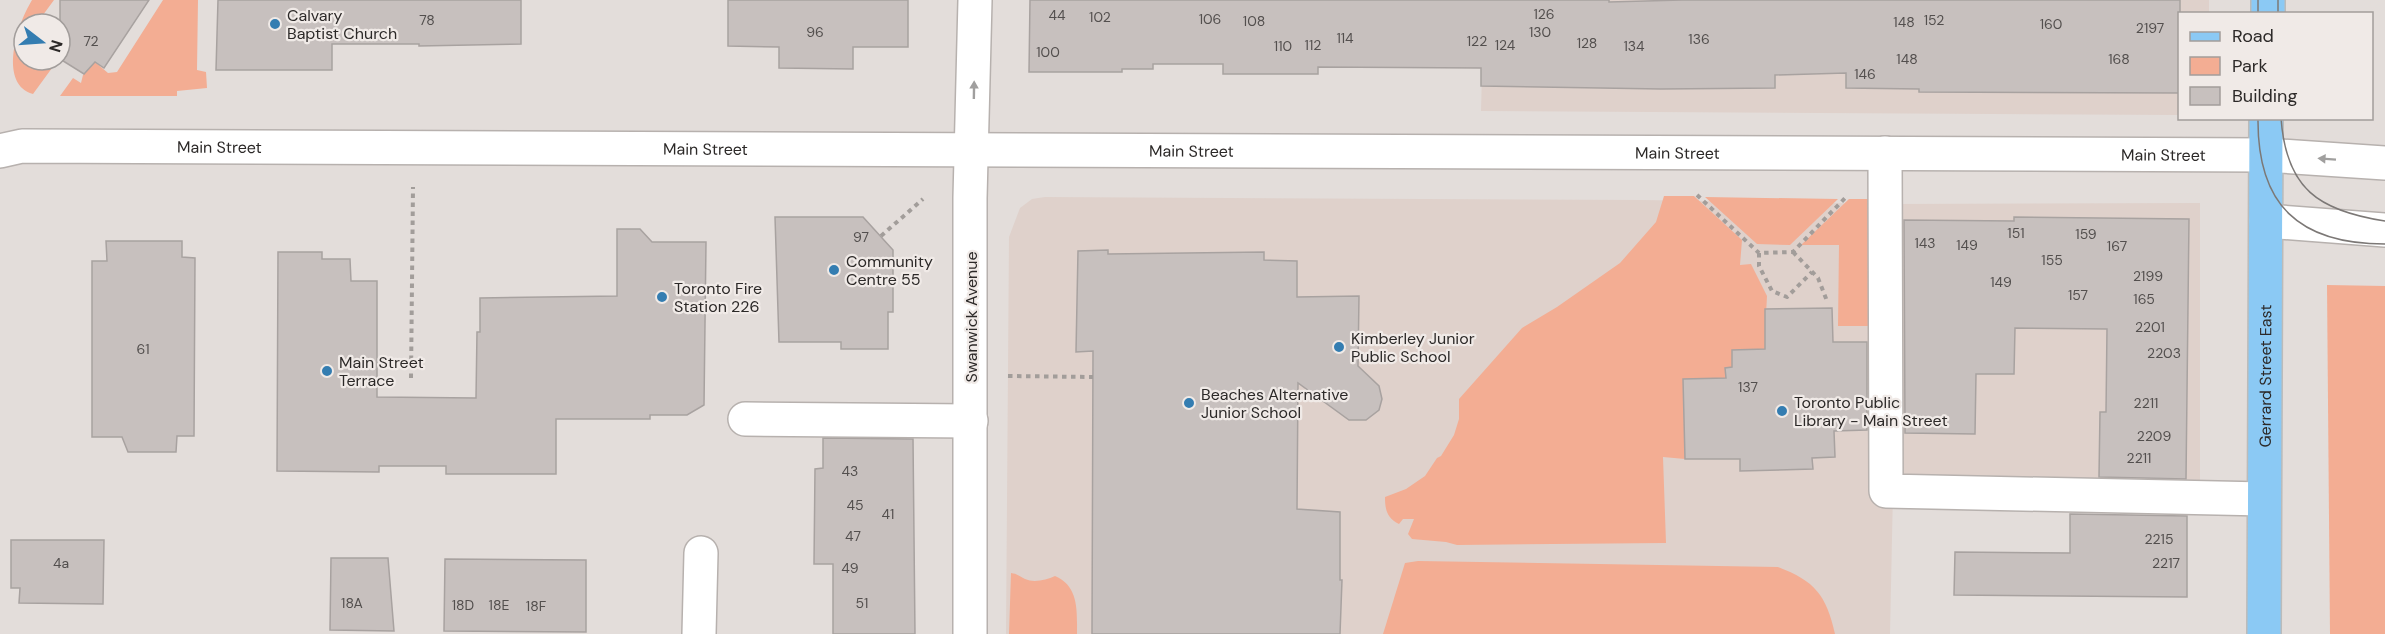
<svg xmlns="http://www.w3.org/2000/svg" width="2385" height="634" font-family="'DM Sans',sans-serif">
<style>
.built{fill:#dfd1cb}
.green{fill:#f3ad93}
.building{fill:#c7c0be;stroke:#a8a2a0;stroke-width:1.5}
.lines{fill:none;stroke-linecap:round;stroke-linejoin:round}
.minor-casing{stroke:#b7b1ae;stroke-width:36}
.major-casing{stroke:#bbbbba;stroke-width:36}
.path{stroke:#a29d9a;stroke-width:4;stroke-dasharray:4.5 4.5;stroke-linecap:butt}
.minor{stroke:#fff;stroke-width:33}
.major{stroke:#8bc9f4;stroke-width:33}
.tram{stroke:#7c7876;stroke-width:1.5}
.oneway{fill:#a09f9e}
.poi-dot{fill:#347db1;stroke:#f0eae7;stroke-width:2}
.labels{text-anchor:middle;stroke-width:4.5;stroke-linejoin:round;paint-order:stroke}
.number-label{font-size:14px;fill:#534f4e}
.poi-label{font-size:16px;fill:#2c2928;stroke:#f0eae7;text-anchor:start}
.street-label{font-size:16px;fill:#2c2928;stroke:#f0eae7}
</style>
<rect width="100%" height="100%" fill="#e3ddda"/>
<!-- built -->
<g class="built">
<polygon points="1484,0 2209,0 2209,13 2180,14 2179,115 1481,111"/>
<polygon points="1045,197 1642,200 1893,204 2200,203 2200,490 1893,490 1890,634 1006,634 1009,237 1020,208 1032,199"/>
</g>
<!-- green -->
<g class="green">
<path d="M32 0H54L40 19 41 24H24V60H55L51 66 52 68 33 94C0 85 14 30 32 0Z"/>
<polygon points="163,0 198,0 197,70 206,72 207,88 177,91 177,96 60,96 73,78 81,83 83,75 95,62 108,73 117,72"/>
<path d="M1664 196H1694L1742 240 1740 265 1751 264 1767 296 1765 333 1786 349 1732 350V367L1726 368V378L1685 459 1663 457 1666 543 1457 545 1446 542 1412 539 1408 534 1414 519H1403L1399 524C1387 518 1385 510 1385 497L1406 489 1425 476 1437 458 1441 456 1454 435 1459 419V399L1522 328 1557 307 1620 263 1656 222Z"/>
<polygon points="1705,197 1838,199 1790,245 1757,244"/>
<polygon points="1849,199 1875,199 1872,326 1838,326 1839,245 1801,245"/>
<polygon points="2327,285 2385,286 2385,634 2330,634"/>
<path d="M1418 561 1778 567C1815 581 1826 595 1835 634H1383L1405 563Z"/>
<path d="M1011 573C1018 574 1019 576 1025 579 1034 583 1046 580 1055 576 1079 586 1077 611 1077 634H1009Z"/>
</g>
<!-- building -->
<g class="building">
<polygon points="60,0 149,0 104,68 95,62 84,74 60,59"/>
<polygon points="218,0 521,0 521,44 419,46 419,44 332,44 332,70 216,70"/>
<polygon points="728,0 908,0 908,47 853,47 853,69 779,68 779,47 728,46"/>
<polygon points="1030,0 1609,0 1609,2 1682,0 2180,0 2180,93 1919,92 1919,89 1846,88 1846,73 1775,75 1775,88 1661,89 1481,86 1481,68 1318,67 1318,74 1223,74 1223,64 1153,64 1153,69 1122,69 1122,72 1029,72"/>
<polygon points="775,217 863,217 893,250 893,312 888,312 888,349 841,349 841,342 779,342"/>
<polygon points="2014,217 2189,219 2186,479 2099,477 2100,412 2106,412 2107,329 2015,328 2014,374 1976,374 1975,434 1905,433 1904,220 2014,221"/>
<polygon points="617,229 640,229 652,242 706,242 704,405 687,415 650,415 650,419 556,419 556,474 446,474 446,466 379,466 379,472 277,471 278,252 322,252 322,259 350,259 351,281 377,281 377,397 476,398 477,332 480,332 480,298 617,296"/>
<polygon points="106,241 182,241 182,257 195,258 194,436 177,436 176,452 128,452 122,437 92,437 92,261 107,261"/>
<polygon points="1108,250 1108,254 1264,252 1264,260 1297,261 1297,297 1359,296 1358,366 1379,386 1382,399 1379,410 1366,420 1349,420 1298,383 1297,509 1340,512 1340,580 1342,580 1340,634 1092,634 1093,351 1076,352 1078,251"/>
<polygon points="1832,308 1833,342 1867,342 1867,430 1834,431 1835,457 1812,458 1813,469 1740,471 1740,459 1685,459 1683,379 1726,378 1725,368 1732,367 1732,350 1765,349 1765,309"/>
<polygon points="823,438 913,439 915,634 833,634 833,564 814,564 815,469 823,468"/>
<polygon points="2070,514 2187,516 2187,597 1954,595 1955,552 2070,553"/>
<polygon points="11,540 104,540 103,604 19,603 20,588 11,588"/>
<polygon points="331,558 388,558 394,631 330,630"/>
<polygon points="445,559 586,560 586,632 444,631"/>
</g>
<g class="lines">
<defs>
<g id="minor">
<path id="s1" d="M0 151 22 146 2266 155 2385 163"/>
<polyline points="1885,153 1886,491 2264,499"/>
<polyline points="2266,221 2385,230"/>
<polyline points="745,419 971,421"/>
<polyline points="699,634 701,553"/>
<polyline points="970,634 970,198 975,0"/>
</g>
<g id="major">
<polyline points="2268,14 2268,0"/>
<path id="s2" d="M2264 634 2266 118"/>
</g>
</defs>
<!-- minor casing -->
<use href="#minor" class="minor-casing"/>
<!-- major casing -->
<use href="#major" class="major-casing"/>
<!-- path -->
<g class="path">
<polyline points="1697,195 1759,253 1793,252 1846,197"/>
<polyline points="881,236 923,199"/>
<polyline points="1793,252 1818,278 1827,301"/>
<polyline points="1759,253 1759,266 1772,291 1787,297 1812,272"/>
<polyline points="1008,376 1093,377"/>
<polyline points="411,378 413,187"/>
</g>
<!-- minor -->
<use href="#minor" class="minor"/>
<!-- major -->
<use href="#major" class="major"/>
<!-- tram -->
<g class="tram">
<polyline points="2258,14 2258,0"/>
<polyline points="2278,14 2278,0"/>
<path d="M2258 118C2257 205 2299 244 2385 244"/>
<path d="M2281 118C2286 189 2319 211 2385 221"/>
</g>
</g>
<!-- one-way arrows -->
<defs><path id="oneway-solid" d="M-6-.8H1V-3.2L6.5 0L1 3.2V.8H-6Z" transform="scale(1.5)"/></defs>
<g class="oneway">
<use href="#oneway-solid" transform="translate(974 90) rotate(-89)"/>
<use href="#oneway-solid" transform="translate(2327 159) rotate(-176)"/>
</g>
<!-- markers -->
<g class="poi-dot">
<circle cx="275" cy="24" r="6"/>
<circle cx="834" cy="270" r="6"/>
<circle cx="662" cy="297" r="6"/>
<circle cx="1339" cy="347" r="6"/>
<circle cx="327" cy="371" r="6"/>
<circle cx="1189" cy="403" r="6"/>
<circle cx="1782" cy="411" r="6"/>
</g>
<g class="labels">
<!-- number labels -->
<g class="number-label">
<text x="1544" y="19">126</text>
<text x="1057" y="20">44</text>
<text x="1100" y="22">102</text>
<text x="1210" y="24">106</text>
<text x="427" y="25">78</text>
<text x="1934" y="25">152</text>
<text x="1254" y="26">108</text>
<text x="1904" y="27">148</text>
<text x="2051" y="29">160</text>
<text x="2150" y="33">2197</text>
<text x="815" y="37">96</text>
<text x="1540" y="37">130</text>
<text x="1345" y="43">114</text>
<text x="1699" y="44">136</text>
<text x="91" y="46">72</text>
<text x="1477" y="46">122</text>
<text x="1587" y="48">128</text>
<text x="1313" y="50">112</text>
<text x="1505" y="50">124</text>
<text x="1283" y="51">110</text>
<text x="1634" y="51">134</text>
<text x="1048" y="57">100</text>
<text x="1907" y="64">148</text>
<text x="2119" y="64">168</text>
<text x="1865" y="79">146</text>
<text x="2016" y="238">151</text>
<text x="2086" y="239">159</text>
<text x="861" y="242">97</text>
<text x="1925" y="248">143</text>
<text x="1967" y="250">149</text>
<text x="2117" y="251">167</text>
<text x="2052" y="265">155</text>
<text x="2148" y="281">2199</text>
<text x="2001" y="287">149</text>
<text x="2078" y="300">157</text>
<text x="2144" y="304">165</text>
<text x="2150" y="332">2201</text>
<text x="143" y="354">61</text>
<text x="2164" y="358">2203</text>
<text x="1748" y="392">137</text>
<text x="2146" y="408">2211</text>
<text x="2154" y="441">2209</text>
<text x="2139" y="463">2211</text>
<text x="850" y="476">43</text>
<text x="855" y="510">45</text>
<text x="888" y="519">41</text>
<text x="853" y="541">47</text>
<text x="2159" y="544">2215</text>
<text x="61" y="568">4a</text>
<text x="2166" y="568">2217</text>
<text x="850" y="573">49</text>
<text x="352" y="608">18A</text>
<text x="862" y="608">51</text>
<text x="463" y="610">18D</text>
<text x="499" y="610">18E</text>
<text x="536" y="611">18F</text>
</g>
<!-- poi labels -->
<g class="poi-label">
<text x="287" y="21">Calvary<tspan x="287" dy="18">Baptist Church</tspan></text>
<text x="846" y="267">Community<tspan x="846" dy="18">Centre 55</tspan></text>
<text x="674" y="294">Toronto Fire<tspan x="674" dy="18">Station 226</tspan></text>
<text x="1351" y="344">Kimberley Junior<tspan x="1351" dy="18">Public School</tspan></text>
<text x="339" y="368">Main Street<tspan x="339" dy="18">Terrace</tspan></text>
<text x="1201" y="400">Beaches Alternative<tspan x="1201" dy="18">Junior School</tspan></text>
<text x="1794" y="408">Toronto Public<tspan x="1794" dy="18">Library - Main Street</tspan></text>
</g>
<!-- street labels -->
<g class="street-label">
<text dy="6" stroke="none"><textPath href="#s1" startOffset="220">Main Street</textPath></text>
<text dy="6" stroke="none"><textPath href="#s1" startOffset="706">Main Street</textPath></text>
<text dy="6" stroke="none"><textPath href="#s1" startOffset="1192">Main Street</textPath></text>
<text dy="6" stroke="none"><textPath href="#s1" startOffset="1678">Main Street</textPath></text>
<text dy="6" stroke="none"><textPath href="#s1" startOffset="2164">Main Street</textPath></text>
<text transform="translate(971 317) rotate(-90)" y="6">Swanwick Avenue</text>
<text dy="6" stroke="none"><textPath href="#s2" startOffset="258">Gerrard Street East</textPath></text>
</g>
</g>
<!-- legend -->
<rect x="2178" y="12" width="195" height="108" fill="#f0eae7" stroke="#a29d9b" stroke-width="1.5"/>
<rect x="2190" y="32" width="30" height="9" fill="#8bc9f4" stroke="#a29d9b" stroke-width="1.5"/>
<text x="2232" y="42" font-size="18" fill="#2c2928">Road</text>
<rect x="2190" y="57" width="30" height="18" fill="#f3ad93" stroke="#a29d9b" stroke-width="1.5"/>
<text x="2232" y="72" font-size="18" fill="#2c2928">Park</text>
<rect x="2190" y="87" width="30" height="18" fill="#c7c0be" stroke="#a29d9b" stroke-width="1.5"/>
<text x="2232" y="102" font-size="18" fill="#2c2928">Building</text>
<!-- north arrow -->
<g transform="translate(42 42) rotate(107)"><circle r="28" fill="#f0eae7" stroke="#a29d9b" stroke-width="1.5"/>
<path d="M0-4.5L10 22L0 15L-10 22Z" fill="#347db1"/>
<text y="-9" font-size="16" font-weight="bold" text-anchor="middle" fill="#2c2928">N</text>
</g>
</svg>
